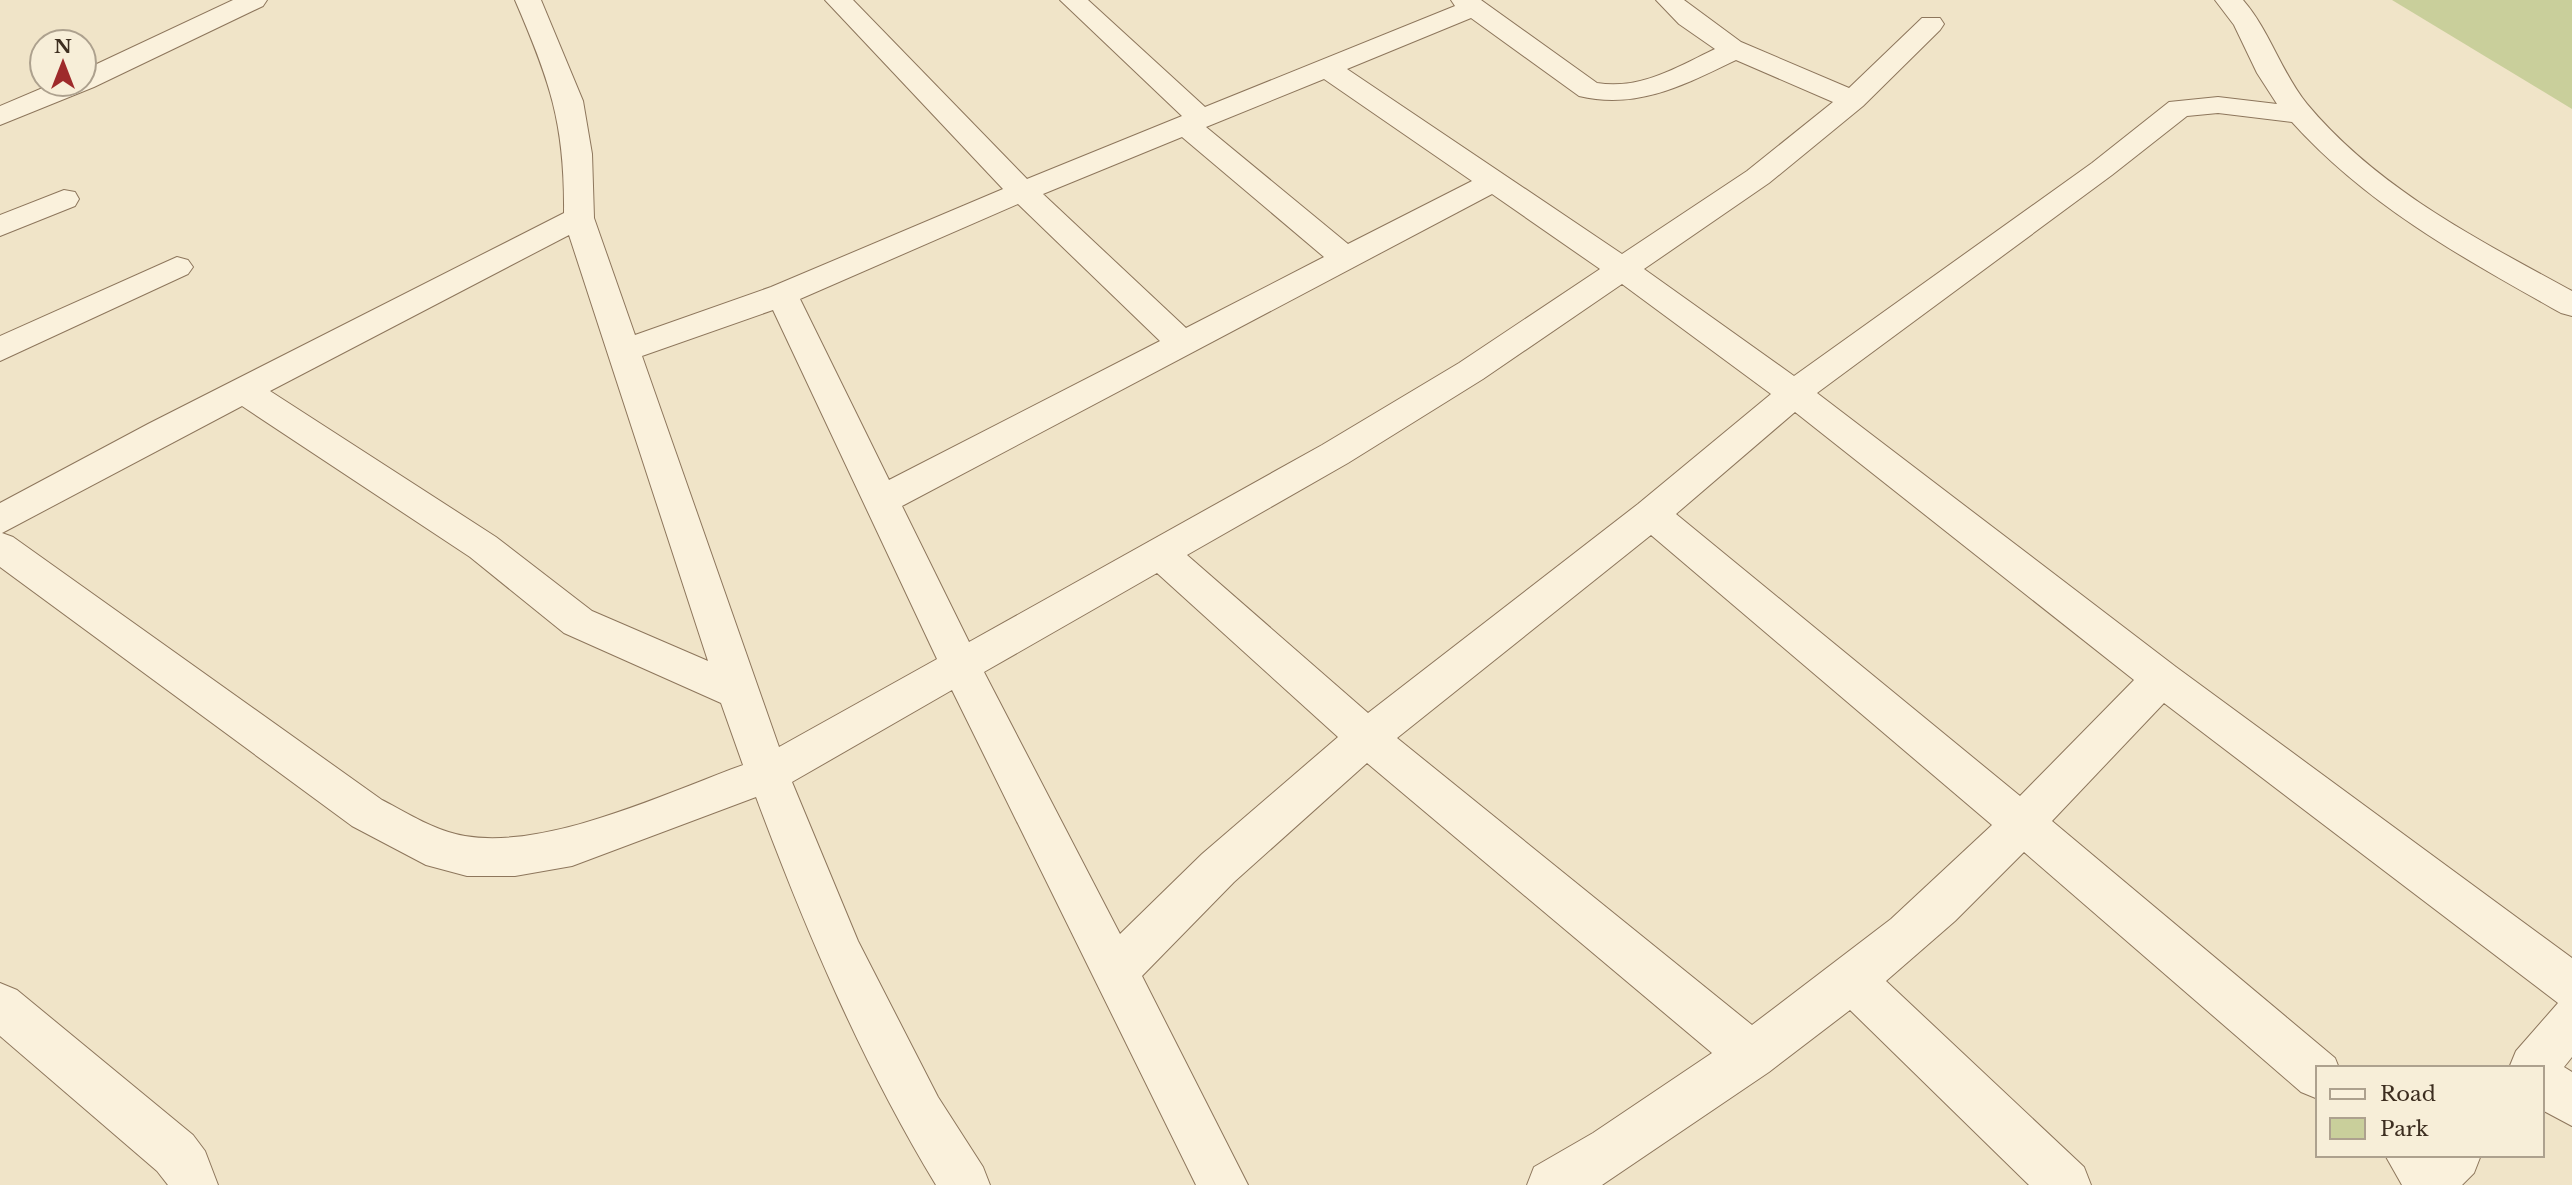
<svg xmlns="http://www.w3.org/2000/svg" width="2572" height="1185" font-family="'Libre Baskerville',serif">
<style>
.green{fill:#c9cf9b}
.lines{fill:none;stroke-linecap:round;stroke-linejoin:round}
.minor-casing{stroke:#8d765c;stroke-width:2}
.minor{fill:#faf1dc;fill-rule:evenodd}
</style>
<rect width="100%" height="100%" fill="#f0e4c8"/>
<path class="green" d="M2392,0h180v109z"/>
<g class="lines">
<g class="minor-casing">
<path id="minor" d="M233,0h34l-4,6 -169,81 -94,38v-19l52,-22h32v-14z
M515,0h26l42,101 9,53 2,64 41,117 136,-48 232,-98 -178,-189h28l174,179 155,-63 -122,-116h28l117,107 250,-101 -4,-6h30l116,83c44,7 80,-16 118,-34l-36,-25 -23,-24h28l57,42 108,46 73,-70h18l4,6 -4,6 -77,76 -94,77 -125,86 150,107 298,-213 77,-61 49,-5 59,7 -20,-31 -23,-48 -19,-25h28c27,31 38,72 64,104 71,85 170,135 265,187v25l-11,-3c-98,-55 -193,-107 -269,-191l-74,-9 -31,3 -75,59 -295,218 359,274 396,291v99l-8,10 8,5v54l-30,-16v-42h-33l7,-17 42,-48 -394,-300 -112,118 283,237 4,10h-21v31l-17,-7 -277,-240 -69,69 -69,60 198,186 7,18h-62l-179,-175 -81,62 -167,113h-75l7,-18 59,-34 119,-80 -345,-290 -133,119 -92,94 106,209h-52l-244,-495 -160,92 66,159 80,156 45,70 7,18h-54c-74,-122 -130,-254 -180,-388l-184,69 -57,10h-48l-41,-11 -74,-39 -352,-259v-64l148,-79 416,-211c1,-89 -14,-132 -49,-213zM1471,18l108,78c58,14 105,-11 157,-36l97,42 -86,69 -125,83 -275,-185zM1324,79l148,102 -124,63 -142,-117zM1182,137l142,120 -138,71 -143,-134zM1492,194l108,75 -141,94 -137,82 -353,197 -67,-136zM1018,204l142,137 -271,139 -89,-181zM569,235l139,426 -116,-50 -96,-74 -226,-146zM1622,284l149,110 -133,110 -270,209 -181,-158 161,-92 135,-84zM773,310l164,349 -158,88 -137,-391zM242,406l228,151 94,76 157,70 22,62c-77,28 -196,85 -278,71 -30,-5 -56,-22 -83,-36l-369,-263 -11,-4zM1795,412l339,268 -114,116 -344,-282zM1651,535l341,290 -101,94 -139,106 -355,-287zM1157,573l181,164 -136,117 -82,80 -136,-262z
M64,190l11,2 4,7 -4,7 -75,30v-21z
M177,257l11,3 5,7 -5,7 -188,87v-25z
M0,983l17,7 176,145 12,16 13,34h-50l-11,-14 -157,-135z
M2385,1155h96l-7,18 -12,12h-60z"/>
</g>
<use href="#minor" class="minor"/>
</g>
<rect x="2316" y="1066" width="228" height="91" fill="#f7eed8" stroke="#ada18e" stroke-width="2"/>
<rect x="2330" y="1089" width="35" height="10" fill="#faf1dc" stroke="#ada18e" stroke-width="2"/>
<text x="2380" y="1101" font-size="21" fill="#3d2e20">Road</text>
<rect x="2330" y="1118" width="35" height="21" fill="#c9cf9b" stroke="#ada18e" stroke-width="2"/>
<text x="2380" y="1136" font-size="21" fill="#3d2e20">Park</text>
<g transform="translate(63 63)"><circle r="33" fill="#f7eed8" stroke="#ada18e" stroke-width="2"/>
<path d="M0-5L12 26L0 18L-12 26Z" fill="#9e2a2b"/>
<text y="-10" font-size="19" font-weight="bold" text-anchor="middle" fill="#3d2e20">N</text>
</g>
</svg>
